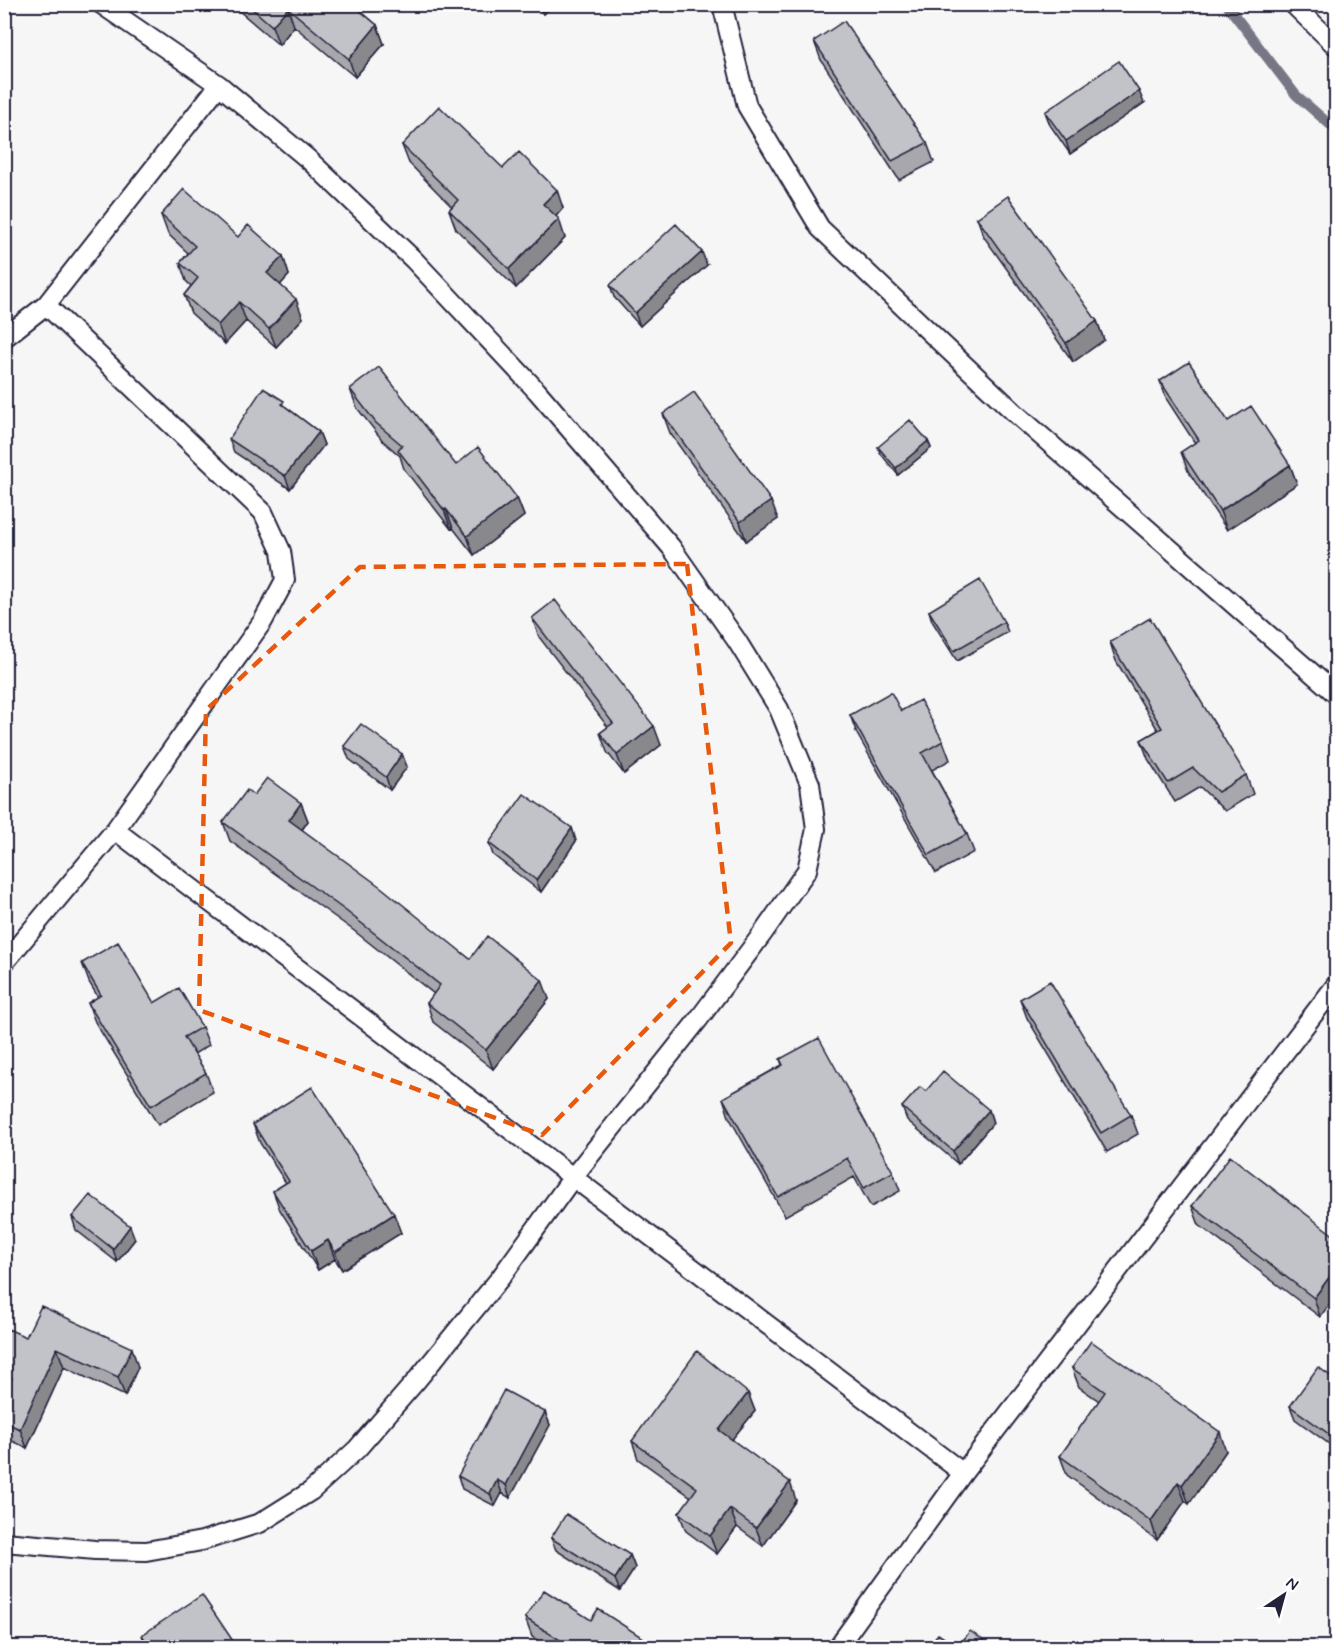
<svg xmlns="http://www.w3.org/2000/svg" width="1341" height="1652" font-family="Mynerve,sans-serif">
<style>
.lines{fill:none;stroke-linecap:round;stroke-linejoin:round}
.stream{stroke:#767685;stroke-width:10}
.service-casing{stroke:#22223b;stroke-width:22}
.service{stroke:#fff;stroke-width:18}
.wall{fill:#a7a7ad;stroke:#22223b;stroke-width:1.5}
.shaded-wall{fill:#88888d;stroke:#22223b;stroke-width:1.5}
.building{fill:#c2c2c9;stroke:#22223b;stroke-width:1.5}
.marked{fill:none;stroke:#e8590c;stroke-width:4.5;stroke-dasharray:12 8;stroke-linejoin:round}
</style>
<rect width="100%" height="100%" fill="#f6f6f7"/>
<filter id="ink" filterUnits="userSpaceOnUse"><feTurbulence type="fractalNoise" baseFrequency=".0167" numOctaves="2"/><feDisplacementMap in="SourceGraphic" scale="12" xChannelSelector="R" yChannelSelector="G"/><feConvolveMatrix kernelMatrix="1 2 1 2 8 2 1 2 1" color-interpolation-filters="sRGB"/></filter>
<g filter="url(#ink)">
<g class="lines">
<path class="stream" d="M1226,4l70,91 40,35"/>
<g class="service-casing">
<path id="service" d="M722,4l25,102 73,122 195,185 321,281
M1293,4l43,42
M4,338l42,-33 173,-220
M115,830l848,643
M4,963l111,-133 148,-209 22,-41 -4,-29 -18,-39 -217,-207
M4,1542l91,8 51,1 56,-10 58,-18 51,-32 46,-42 59,-68 85,-104 72,-100 125,-157 65,-87 44,-63 9,-41 -6,-45 -31,-75 -42,-68 -66,-94 -134,-156 -123,-131 -106,-101 -89,-74 -118,-81
M837,1648l126,-175 373,-488"/>
</g>
<use href="#service" class="service"/>
</g>
<path class="wall" d="M231,4h121l25,21 7,19 -29,33 -61,-51 -15,19z
M536,4h20l-13,10z
M814,41l113,102 7,19 -35,18 -78,-120z
M1144,103l-74,51 -20,-29 -5,-13z
M402,145l101,23 60,40 -7,8 9,22 -49,50 -60,-59 -7,-19 3,-3 -43,-44z
M161,215l77,22 45,19 6,19 -9,10 23,33 -27,29 -30,-26 -21,23 -34,-31 -7,-18 7,-9 -5,-5 -6,-18 8,-10 -20,-19z
M977,218l120,103 7,19 -31,22 -89,-125z
M707,265l-67,61 -26,-29 -4,-12z
M1160,381l130,84 7,19 -70,46 -39,-59 -7,-19 14,-9 -28,-43z
M350,389l106,76 61,33 7,18 -50,39 -21,-27 -2,1 -47,-60 -4,-13 -17,-15 -26,-33z
M286,407l33,25 5,13 -34,44 -56,-37 -5,-13z
M663,414l115,105 -32,22 -76,-108z
M928,441l3,7 -33,27 -18,-22 -2,-6z
M929,611l75,11 4,10 -51,29 -25,-40z
M532,618l129,127 -37,29 -17,-22 -7,-19 8,-6 -69,-90z
M1110,642l136,133 7,19 -28,17 -25,-24 -25,15 -27,-43 -7,-19 17,-10 -42,-69z
M901,711l42,30 7,19 -18,10 35,64 7,18 -38,21 -79,-139 -7,-19z
M344,746l58,8 5,13 -17,23 -41,-31z
M254,795l47,8 7,18 -6,9 168,129 79,40 -56,70 -60,-47 -6,-19 7,-9 -81,-64 -123,-89 -7,-19z
M572,828l4,13 -35,51 -48,-37 -4,-12z
M82,963l72,40 48,24 7,18 -15,9 12,19 7,19 -55,33 -63,-103 -7,-19 10,-6 -9,-15z
M1020,999l111,116 7,19 -31,18 -80,-134z
M780,1059l113,113 7,19 -29,16 -17,-30 -69,39 -56,-99 -6,-19 59,-33z
M926,1091l63,19 4,13 -35,41 -51,-44 -5,-13z
M253,1124l148,109 -59,37 -7,-11 -17,11 -38,-60 -7,-19 13,-8 -26,-40z
M1192,1206l144,31 -16,80 -121,-92z
M72,1217l63,22 -18,23 -41,-32z
M4,1337h22l112,30 -13,29 -61,-29 -37,81 -23,-11v-42l2,-4 -2,-1z
M1072,1368l154,83 -37,53 -4,-3 -28,39 -90,-65 -7,-19 39,-55 -20,-14z
M1336,1380v69l-41,-30 -5,-13z
M748,1393l7,18 -23,28 64,61 -33,46 -26,-19 -20,27 -31,-23 -7,-18 12,-16 -53,-38 -6,-18z
M545,1412l5,13 -40,73 -8,-5 -7,13 -33,-17 -4,-13z
M551,1538l79,17 5,13 -15,23 -64,-41z
M525,1618l66,2 66,27h-108l-17,-10z
M142,1635l95,12h-91z"/>
<path class="shaded-wall" d="M539,4h17l-13,10z
M288,8l6,18 -15,19 -7,-19z
M377,25l7,19 -29,33 -6,-18z
M1139,91l5,12 -74,51 -4,-13z
M557,190l6,18 -13,15 -7,-19z
M559,219l6,19 -49,50 -7,-19z
M702,252l5,13 -67,61 -5,-13z
M283,256l6,19 -15,17 -7,-19z
M296,299l7,19 -27,29 -7,-18z
M239,302l7,19 -21,23 -7,-19z
M1097,321l7,19 -31,22 -7,-19z
M319,432l5,13 -34,44 -5,-13z
M928,441l3,7 -33,27 -2,-7z
M1290,465l7,19 -70,46 -7,-19z
M517,498l7,18 -50,39 -7,-19z
M771,501l7,18 -32,22 -6,-19z
M446,509l7,19 -2,1 -7,-19z
M654,726l7,19 -37,29 -7,-19z
M402,754l5,13 -17,23 -4,-13z
M301,803l7,18 -13,18 -6,-19z
M572,828l4,13 -35,51 -5,-12z
M542,980l7,19 -56,70 -7,-19z
M989,1110l4,13 -35,41 -5,-13z
M394,1214l7,19 -59,37 -7,-18z
M130,1226l5,13 -18,23 -4,-13z
M328,1240l7,19 -17,11 -7,-19z
M1336,1268v28l-16,21 -6,-19z
M57,1348l7,19 -37,81 -7,-19z
M132,1348l6,19 -13,29 -7,-19z
M748,1393l7,18 -30,37 -6,-18z
M545,1412l5,13 -40,73 -4,-13z
M1220,1432l6,19 -37,53 -7,-19z
M497,1480l5,13 -7,13 -5,-12z
M790,1482l6,18 -33,46 -7,-18z
M1178,1482l7,19 -28,39 -6,-19z
M730,1509l7,18 -20,27 -7,-18z
M630,1555l5,13 -15,23 -5,-12z"/>
<path class="building" d="M247,4h105l25,21 -28,34 -61,-51 -16,18z
M844,21l83,122 -35,18 -78,-120z
M1119,61l20,30 -73,50 -21,-29z
M439,106l64,62 16,-16 38,38 -14,14 16,15 -50,50 -60,-59 9,-10 -56,-55z
M184,189l54,48 10,-12 35,31 -16,17 29,26 -27,30 -30,-27 -21,23 -34,-30 14,-17 -18,-15 15,-17 -34,-31z
M1008,196l89,125 -31,22 -89,-125z
M676,224l26,28 -67,61 -25,-28z
M1189,362l39,59 23,-15 39,59 -70,46 -39,-59 18,-12 -39,-59z
M379,367l77,98 22,-18 39,51 -50,38 -21,-27 -2,1 -46,-60 4,-5 -26,-22 -26,-34z
M263,388l21,13 -2,3 37,28 -34,44 -56,-37z
M694,392l77,109 -31,21 -77,-108z
M910,420l18,21 -32,27 -18,-21z
M980,580l24,42 -50,29 -25,-40z
M555,600l99,126 -37,29 -17,-22 13,-10 -81,-105z
M1150,618l96,157 -28,17 -25,-24 -25,15 -27,-43 21,-12 -52,-86z
M891,692l10,19 19,-11 23,41 -21,12 45,81 -38,21 -79,-140z
M361,724l41,30 -16,23 -42,-31z
M267,778l34,25 -12,17 93,68 88,71 17,-23 55,44 -56,70 -59,-47 13,-18 -94,-74 -123,-89 24,-32 7,5z
M524,794l48,34 -36,52 -47,-37z
M118,942l36,61 25,-15 23,39 -18,10 22,36 -55,33 -63,-103 13,-8 -19,-32z
M1050,981l81,134 -30,18 -81,-134z
M819,1038l74,134 -29,16 -17,-30 -69,39 -55,-99 60,-33 -3,-6z
M943,1071l46,39 -36,41 -51,-44 18,-20 6,4z
M312,1087l82,127 -59,38 -7,-12 -17,11 -38,-60 16,-10 -36,-57z
M1230,1156l106,81v31l-22,30 -122,-92z
M90,1195l40,31 -17,23 -41,-32z
M41,1306l91,42 -14,29 -61,-29 -37,81 -16,-7v-27l8,-17 -8,-4v-37l4,-8 18,8z
M1091,1341l129,91 -38,53 -4,-3 -27,39 -91,-65 45,-64 -33,-24z
M697,1351l51,42 -29,37 71,52 -34,46 -26,-19 -20,27 -31,-23 18,-25 -65,-47z
M1318,1367l18,13v59l-46,-33z
M504,1390l41,22 -39,73 -9,-5 -7,14 -32,-18z
M566,1514l64,41 -15,24 -64,-41z
M544,1590l47,30 7,-11 59,38h-86l-46,-29z
M202,1595l35,52h-87l-8,-12z
M970,1631l23,16h-35z
M938,1634l20,13h-31z"/>
</g>
<path class="marked" d="M687,564l44,379 -189,192 -343,-125 7,-300 154,-143z"/>
<rect width="1341" height="1652" fill="none" stroke="#fff" stroke-width="24"/>
<rect x="12" y="12" width="1317" height="1628" fill="none" stroke="#22223b" stroke-width="2" filter="url(#ink)"/>
<g transform="translate(1284 1595) rotate(36)" stroke="#ffffff" stroke-width="4.5" paint-order="stroke">
<path d="M0-4.5L10 22L0 15L-10 22Z" fill="#22223b"/>
<text y="-9" font-size="16" font-weight="bold" text-anchor="middle" fill="#22223b">N</text>
</g>
</svg>
